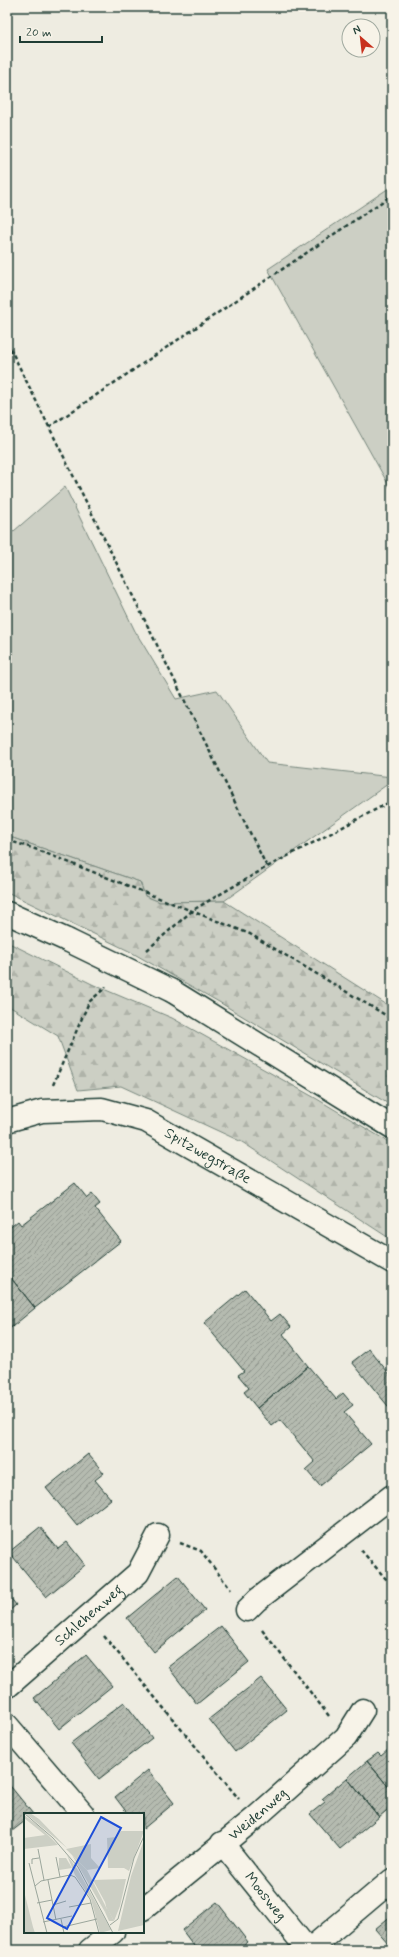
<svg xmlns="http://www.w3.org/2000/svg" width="399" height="1957" font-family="Mynerve,sans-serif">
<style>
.green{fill:#cccfc4;stroke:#76867c}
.forest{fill:url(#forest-firs);stroke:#76867c}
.building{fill:url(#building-hatch);stroke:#1f3d34}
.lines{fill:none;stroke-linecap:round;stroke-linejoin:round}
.minor-casing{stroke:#1f3d34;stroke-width:25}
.major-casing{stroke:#1f3d34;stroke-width:25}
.path{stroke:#1f3d34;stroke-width:2.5;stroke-dasharray:4 3;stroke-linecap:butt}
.minor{stroke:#f7f3e8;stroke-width:22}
.major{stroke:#f7f3e8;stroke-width:22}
.major-bridge-casing{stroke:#1f3d34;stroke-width:25;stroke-linecap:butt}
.major-bridge{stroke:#f7f3e8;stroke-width:22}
.labels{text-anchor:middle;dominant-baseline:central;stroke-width:3;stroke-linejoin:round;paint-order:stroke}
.street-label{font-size:15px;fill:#1f3d34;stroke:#f7f3e8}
.inset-road{fill:none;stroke:#9ba69c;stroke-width:1}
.view{fill:#1d4ed8;fill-opacity:0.15;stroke:#1d4ed8;stroke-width:2}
.inset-edge{fill:none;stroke:#1f3d34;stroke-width:2}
</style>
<defs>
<pattern id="forest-firs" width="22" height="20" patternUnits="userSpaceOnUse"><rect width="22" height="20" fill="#cccfc4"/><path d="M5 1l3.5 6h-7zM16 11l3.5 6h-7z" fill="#afb3a9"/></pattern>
<pattern id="building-hatch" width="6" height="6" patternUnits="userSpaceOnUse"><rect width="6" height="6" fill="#b5bbb0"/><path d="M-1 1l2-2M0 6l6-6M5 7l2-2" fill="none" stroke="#939990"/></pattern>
</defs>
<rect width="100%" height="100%" fill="#eeece1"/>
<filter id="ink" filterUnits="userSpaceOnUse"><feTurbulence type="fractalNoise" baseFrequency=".025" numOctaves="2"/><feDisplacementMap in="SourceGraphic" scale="8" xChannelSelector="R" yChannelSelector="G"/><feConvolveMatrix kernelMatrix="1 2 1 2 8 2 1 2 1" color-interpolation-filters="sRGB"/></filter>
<g filter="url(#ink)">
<path class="green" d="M392,186v305l-124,-222z
M65,487l70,144 41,68 41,-9 50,73 125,14v4l-168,120 -64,1 -15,-6 -5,-14 -133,-46v-299z"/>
<path class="forest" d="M7,836l133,46 5,14 15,6 64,-1 168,107v98l-173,-104 -90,-51 -122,-59z
M7,942l87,43 78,33 145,81 75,45v96l-150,-98 -121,-56 -43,4 -20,-54 -51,-31z"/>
<path class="building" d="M75,1183l12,15 5,-4 8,10 -5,4 26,33 -86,67 -28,-35v-37l3,-2 -3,-4 11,-9 3,4z
M7,1273l28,35 -28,23z
M245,1289l26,32 9,-7 11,13 -8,7 25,32 -51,42 -13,-16 5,-4 -11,-13 6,-4 -40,-48z
M369,1349l23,28v34l-40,-49z
M308,1366l28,33 7,-6 10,12 -9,7 27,32 -51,42 -14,-16 9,-8 -35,-42 -8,6 -15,-18z
M88,1454l16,19 -9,7 16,19 -34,27 -31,-38z
M40,1527l18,22 9,-7 18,23 -39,32 -37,-45z
M178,1576l27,34 -51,42 -27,-34z
M7,1593l9,12 -9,8z
M221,1626l28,36 -52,42 -29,-37z
M86,1655l26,31 -53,43 -25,-31z
M261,1678l26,32 -52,42 -26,-33z
M124,1702l28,36 -53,41 -28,-36z
M389,1749l3,4v38l-25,-30 11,-8 3,3z
M367,1761l25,30v15l-13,11 -32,-39z
M148,1770l26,33 -31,26v-15h-15l-13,-17z
M347,1778l32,39 -39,32 -30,-35 15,-12 -3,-3z
M7,1782l26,32h-8v7l-18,14z
M217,1902l31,40 -10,8h-41l-15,-20z
M392,1915v35h-10l7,-5 -14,-16z"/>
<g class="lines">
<g class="minor-casing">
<g id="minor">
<path id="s1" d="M7,1121l35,-10 60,-2 44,12 246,141"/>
<path d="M247,1610l10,-10 135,-104"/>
<path id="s2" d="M7,1687l131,-114 20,-38"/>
<path d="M7,1725l76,89"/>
<path id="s3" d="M222,1843l86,107"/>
<path id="s4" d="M143,1909l112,-91 91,-81 17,-27"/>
<path d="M90,1950l23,-18"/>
<path d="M309,1950l83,-70"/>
</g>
</g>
<g class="major-casing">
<path id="major" d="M7,913l60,27
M172,991l220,136"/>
</g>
<path class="path" d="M7,342l260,525
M49,427l343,-232
M7,840l28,9 215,85 142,85
M147,950l46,-40 74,-43 125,-66
M53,1085l36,-83 17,-15
M180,1543l21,8 30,39
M361,1550l31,36
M262,1630l67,86
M104,1636l135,163"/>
<use href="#minor" class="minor"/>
<use href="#major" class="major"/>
<g class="major-bridge-casing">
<path id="major-bridge" d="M67,940l105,51"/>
</g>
<use href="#major-bridge" class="major-bridge"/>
</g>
</g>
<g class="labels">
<g class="street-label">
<text stroke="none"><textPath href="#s1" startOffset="213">Spitzwegstraße</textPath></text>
<text stroke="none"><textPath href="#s2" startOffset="109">Schlehenweg</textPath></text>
<text stroke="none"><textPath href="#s4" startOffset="149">Weidenweg</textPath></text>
<text stroke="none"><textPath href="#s3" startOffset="69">Moosweg</textPath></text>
</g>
</g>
<g transform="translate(24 1813)">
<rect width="120" height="120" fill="#eeece1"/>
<path d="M0,2l15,11 19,19 -34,4v-11l21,-3 -21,-17zM97,18h23l-15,40 -5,-3h-16l-1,-30 9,-1zM67,31v14l9,10 -13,2 -21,-21zM102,66l-6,27 -13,1 7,14h-5l-4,-9 2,-2 -2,-8 -12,-22z" fill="#cccfc4"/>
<path d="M1,0h5l9,6 28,29zM120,27v85l-26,6 13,-55zM43,42l11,15 33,60 -11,3 -9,-34 -16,-24zM48,42l15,15 21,41 -3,1zM0,78l9,36 2,6h-11zM82,93h14l-6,15z" fill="#cccfc4"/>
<path d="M35,45h7l6,10 -13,2z" fill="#cccfc4"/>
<path class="inset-road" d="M0,0l29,25 25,29 35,66M14,36l6,31M32,44l4,20M5,50l18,70M8,51v-5l7,-1M24,67l8,40M11,73l6,-5 29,-6 5,2 15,22 9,34M13,90l15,-3M29,92l13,-4M45,94l22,-4M37,106l3,14M19,109l29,-6M86,112l8,-6 16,-61 10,-22M39,114l34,-8"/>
<path class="view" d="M77,4l20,11 -54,101 -20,-11z"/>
<rect width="120" height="120" class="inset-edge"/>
</g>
<rect width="399" height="1957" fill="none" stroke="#f7f3e8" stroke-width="24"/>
<rect x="12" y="12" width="375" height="1933" fill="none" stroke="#1f3d34" stroke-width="1.5" filter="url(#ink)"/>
<g transform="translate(361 38) rotate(332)"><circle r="19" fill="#f7f3e8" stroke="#a1aaa0"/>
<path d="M0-3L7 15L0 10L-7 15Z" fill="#c8321e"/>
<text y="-6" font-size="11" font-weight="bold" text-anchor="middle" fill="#1f3d34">N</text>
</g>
<path d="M20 36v6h82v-6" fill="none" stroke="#1f3d34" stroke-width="2"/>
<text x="26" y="36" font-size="12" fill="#1f3d34" stroke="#f7f3e8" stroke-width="3" paint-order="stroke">20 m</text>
</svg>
